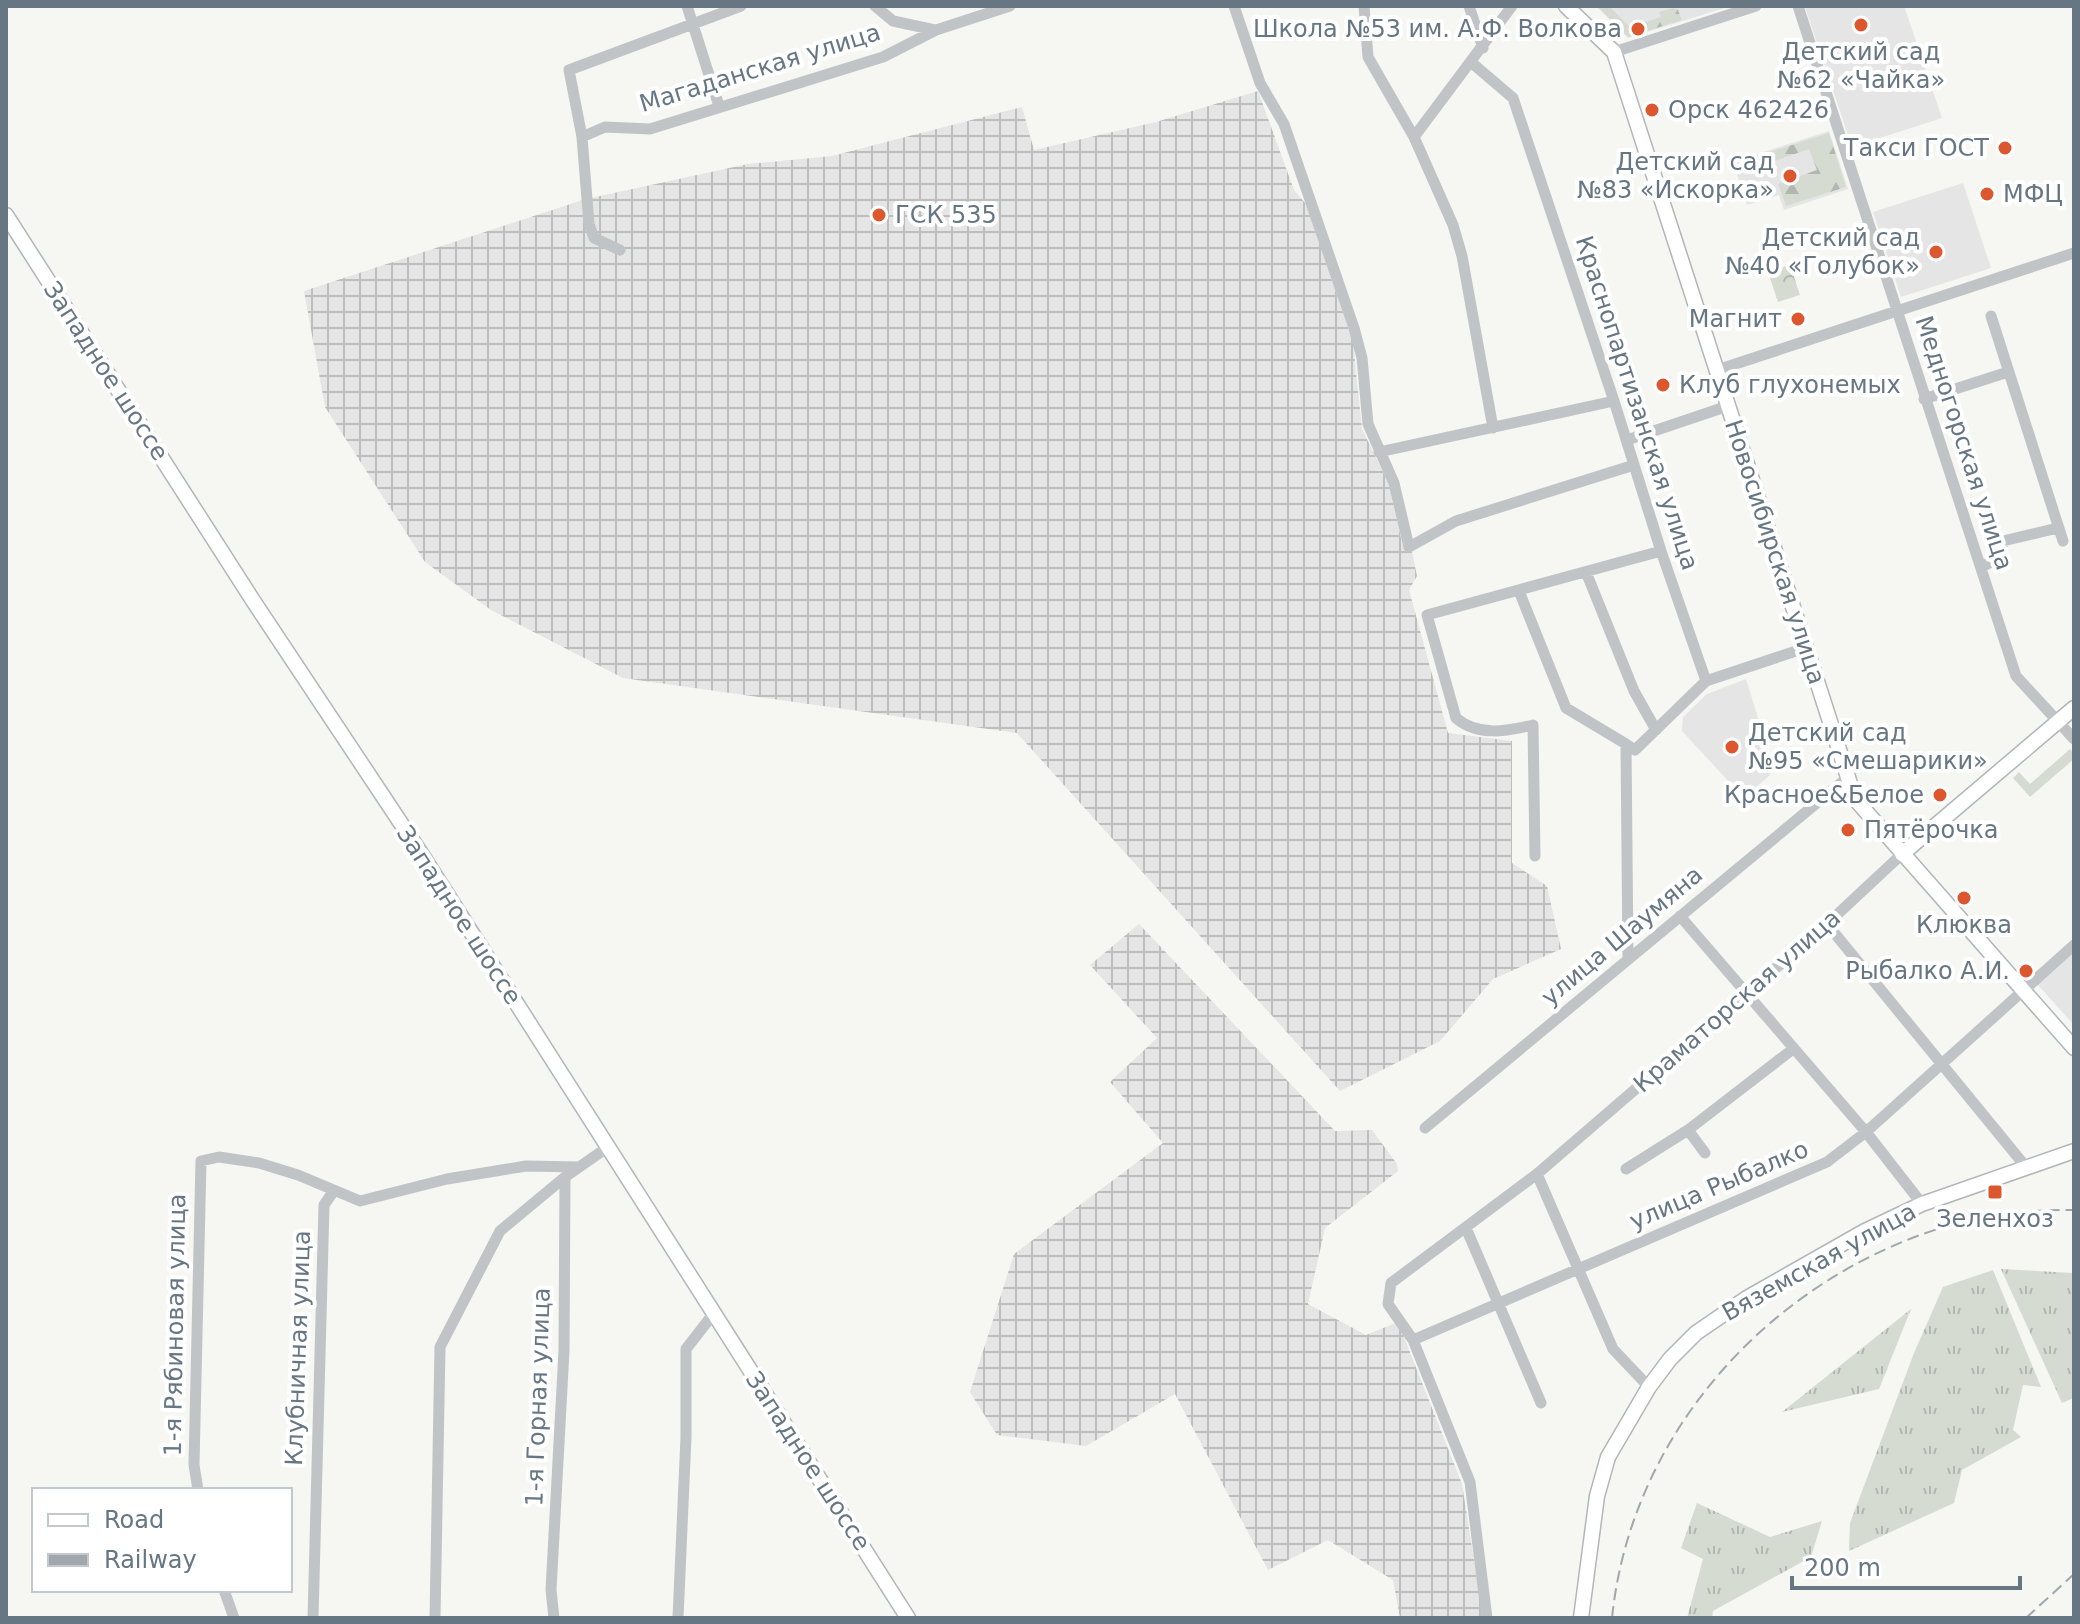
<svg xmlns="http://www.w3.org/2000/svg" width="2080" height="1624" font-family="'DejaVu Sans',sans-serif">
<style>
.built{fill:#e4e5e4}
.industrial{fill:url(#industrial-grid)}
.grass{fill:url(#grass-tufts)}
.forest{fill:url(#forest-firs)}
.park{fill:url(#park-crowns)}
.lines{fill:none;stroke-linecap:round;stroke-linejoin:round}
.major-casing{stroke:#b1b6ba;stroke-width:17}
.minor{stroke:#c0c4c7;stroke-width:11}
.major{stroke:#fff;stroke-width:14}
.rail{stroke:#a1a7ac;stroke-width:2;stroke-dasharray:12 6;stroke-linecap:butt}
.poi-dot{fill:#dc562e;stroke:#fff;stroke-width:3}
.labels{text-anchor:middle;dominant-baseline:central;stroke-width:8;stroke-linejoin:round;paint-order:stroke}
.poi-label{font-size:24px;fill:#667683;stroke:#fff;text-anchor:end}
.street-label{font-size:24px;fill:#667683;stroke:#fff}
</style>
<defs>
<pattern id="industrial-grid" width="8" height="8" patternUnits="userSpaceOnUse" patternTransform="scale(2)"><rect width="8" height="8" fill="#e4e5e4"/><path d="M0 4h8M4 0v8" fill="none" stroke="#bdbebe"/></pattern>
<pattern id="grass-tufts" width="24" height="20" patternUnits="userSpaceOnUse" patternTransform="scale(2)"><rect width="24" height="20" fill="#d6dbd2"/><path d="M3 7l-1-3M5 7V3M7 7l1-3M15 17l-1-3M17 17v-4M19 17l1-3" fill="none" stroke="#b1b6b0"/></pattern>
<pattern id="forest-firs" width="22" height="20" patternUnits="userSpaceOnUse" patternTransform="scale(2)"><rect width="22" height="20" fill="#d6dbd2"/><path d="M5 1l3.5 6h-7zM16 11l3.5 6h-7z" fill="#b1b6b0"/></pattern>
<pattern id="park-crowns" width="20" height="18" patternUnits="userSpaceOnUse" patternTransform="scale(2)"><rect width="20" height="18" fill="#d6dbd2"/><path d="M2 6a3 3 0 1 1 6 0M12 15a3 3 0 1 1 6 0" fill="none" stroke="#b1b6b0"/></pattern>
</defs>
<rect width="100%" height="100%" fill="#f6f6f3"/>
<path class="built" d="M1596,6h135l-103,32z
M1809,6h95l38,112 -90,29 -47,-140z
M1829,131l19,58 -64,21 -5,-15 -32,10 -14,-43z
M1963,183l28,85 -90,29 -28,-85z
M1746,679l26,84 -1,11 -27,24 -62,-67 1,-14 24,-23z
M2074,950v75l-38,-42z"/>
<path class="industrial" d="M1258,91l36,99 12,14 47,138 9,87 27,55 14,63 9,5 5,24 -8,14 39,143 64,8v122l35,23 14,63 -68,30 -53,62 -100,50 -323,-358 -394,-55 -132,-68 -66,-48 -100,-155 -21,-116 282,-92 162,-35 84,-8 190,-49 12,43 122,-28z
M1139,924l196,207 37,-1 25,34 1,7 -73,57 -17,76 58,31 32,-13 64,162 21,134h-83l-7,-38 -65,-40 -60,30 -93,-176 -89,52 -89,-11 -27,-43 44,-138 149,-111 -53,-61 47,-44 -67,-73z"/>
<path class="grass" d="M2001,1269l73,4v125l-12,5z
M1993,1270l48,117 -18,-2 -10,45 8,7 -59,33 -8,33 -105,48 1,-28 64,-170 29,-66z
M1911,1309l-32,80 -97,23z
M1697,1503l73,34 52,-16 -11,36 -98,54 -1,7h-25l16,-59 -22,-11z"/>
<path class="forest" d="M1597,6h12l21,21 31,-10 -2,-5 14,-4 5,2 4,10 -54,17z
M1829,133l17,54 -60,19 -8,-22 39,-14 -8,-21 -63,22 -4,-10z
M2070,749l4,4v6l-44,38 -17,-19 6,-6 11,12z"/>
<path class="park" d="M1790,265l10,30 -22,7 -10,-30z"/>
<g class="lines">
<g class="major-casing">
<path id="major" d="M1566,6l48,46 241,747 219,249
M6,215l246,384 170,256 486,763
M1902,854l172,-146
M1581,1618l16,-122 11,-39 41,-70 21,-28 26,-26 51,-35 118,-67 57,-27 152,-53"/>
</g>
<path class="minor" d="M687,6l32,100
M875,6l18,15 42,9
M1234,6l26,77 24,41 70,204 8,30 6,66 26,59 15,64 47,-26 178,-56
M1364,6l4,51 46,80 39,88 9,31 31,172
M1469,6l14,42
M1798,6l218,670 58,63
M1614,52l142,-46
M1472,63l41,35 101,303 47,150 45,130
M582,137l-13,-67 172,-64
M1414,137l98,-131
M620,250l-26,-12 -5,-14 -7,-87 23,-10 45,2 233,-72 53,-27 74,-24
M1991,316l72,225
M1717,370l357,-117
M1924,399l84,-27
M1627,440l101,-34
M1379,452l235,-51
M1982,567c13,-7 19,-11 21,-26l55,-13
M1586,572l48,119 22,39
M1519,591l47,117 60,36 2,215
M1626,744l9,6 71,-69 99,-33
M1535,856l-2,-131c-26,6 -55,12 -77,-7l-29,-103 234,-64
M1680,916l186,216 56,72
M1827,924l199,243
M1425,1128l422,-350
M1688,1130l17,23
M1626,1169l62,-39 105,-81
M1537,1174l76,175 36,38
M1466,1228l75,175
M1413,1340l414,-178 39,-30 208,-187
M198,1490l-4,-25 7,-304 18,-4 40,6 39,12 62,26 87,-22 79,-13 52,1
M224,1590l10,28
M313,1618l11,-413 9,-13
M435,1618l5,-271 60,-116 65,-54 43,-30
M554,1618l-3,-28 13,-239 1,-174
M678,1618l8,-181v-88l28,-36
M1487,1618l-17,-136 -57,-142 -25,-36 3,-21 146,-109 290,-250 75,-70"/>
<use href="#major" class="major"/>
<path class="rail" d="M1612,1618c20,-196 175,-356 365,-400 32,-7 65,-8 97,-8
M2026,1618l48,-44"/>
</g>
<g class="poi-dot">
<circle cx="1861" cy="25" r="8"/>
<circle cx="1638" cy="29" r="8"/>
<circle cx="1652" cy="110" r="8"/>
<circle cx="2005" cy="148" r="8"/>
<circle cx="1790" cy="176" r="8"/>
<circle cx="1987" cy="194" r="8"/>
<circle cx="879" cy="215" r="8"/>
<circle cx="1936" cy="252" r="8"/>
<circle cx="1798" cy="319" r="8"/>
<circle cx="1663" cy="385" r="8"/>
<circle cx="1732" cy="747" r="8"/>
<circle cx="1940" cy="795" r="8"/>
<circle cx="1848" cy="830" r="8"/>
<circle cx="1964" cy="898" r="8"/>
<circle cx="2026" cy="971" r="8"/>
<rect x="1987" y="1184" width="16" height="16" rx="4"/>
</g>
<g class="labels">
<g class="poi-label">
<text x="1622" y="29">Школа №53 им. А.Ф. Волкова</text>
<text x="1861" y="52" text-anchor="middle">Детский сад<tspan x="1861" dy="28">№62 «Чайка»</tspan></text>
<text x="1668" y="110" text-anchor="start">Орск 462426</text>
<text x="1989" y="148">Такси ГОСТ</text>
<text x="1774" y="162">Детский сад<tspan x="1774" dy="28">№83 «Искорка»</tspan></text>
<text x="2003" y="194" text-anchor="start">МФЦ</text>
<text x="895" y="215" text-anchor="start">ГСК 535</text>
<text x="1920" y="238">Детский сад<tspan x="1920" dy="28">№40 «Голубок»</tspan></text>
<text x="1782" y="319">Магнит</text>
<text x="1679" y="385" text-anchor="start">Клуб глухонемых</text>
<text x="1748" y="733" text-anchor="start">Детский сад<tspan x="1748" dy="28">№95 «Смешарики»</tspan></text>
<text x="1924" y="795">Красное&amp;Белое</text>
<text x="1864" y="830" text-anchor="start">Пятёрочка</text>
<text x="1964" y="925" text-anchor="middle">Клюква</text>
<text x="2010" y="971">Рыбалко А.И.</text>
<text x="1995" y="1219" text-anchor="middle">Зеленхоз</text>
</g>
<g class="street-label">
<text transform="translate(760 68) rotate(-17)">Магаданская улица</text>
<text transform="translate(106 371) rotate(57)">Западное шоссе</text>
<text transform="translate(1637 403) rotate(72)">Краснопартизанская улица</text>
<text transform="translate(1964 443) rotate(72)">Медногорская улица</text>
<text transform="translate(1775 552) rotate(72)">Новосибирская улица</text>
<text transform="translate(459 915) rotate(57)">Западное шоссе</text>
<text transform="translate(1622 936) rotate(-40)">улица Шаумяна</text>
<text transform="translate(1737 1001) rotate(-41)">Краматорская улица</text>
<text transform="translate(1719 1185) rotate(-23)">улица Рыбалко</text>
<text transform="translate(1819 1262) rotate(-29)">Вяземская улица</text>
<text transform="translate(175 1325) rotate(-89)">1-я Рябиновая улица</text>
<text transform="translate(298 1348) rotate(-88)">Клубничная улица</text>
<text transform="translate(538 1397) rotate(-88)">1-я Горная улица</text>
<text transform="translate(808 1461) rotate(57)">Западное шоссе</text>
</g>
</g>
<rect width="2080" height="1624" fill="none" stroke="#667683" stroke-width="16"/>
<rect x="32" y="1488" width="260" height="104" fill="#ffffff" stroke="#c2c8cd" stroke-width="2"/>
<rect x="48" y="1514" width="40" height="12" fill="#ffffff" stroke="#c2c8cd" stroke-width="2"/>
<text x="104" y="1528" font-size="24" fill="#667683">Road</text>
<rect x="48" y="1554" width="40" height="12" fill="#a1a7ac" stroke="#c2c8cd" stroke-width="2"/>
<text x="104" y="1568" font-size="24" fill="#667683">Railway</text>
<path d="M1792 1576v12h228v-12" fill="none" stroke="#667683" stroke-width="4"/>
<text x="1804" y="1576" font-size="24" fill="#667683" stroke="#ffffff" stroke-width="6" paint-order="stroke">200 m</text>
</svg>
